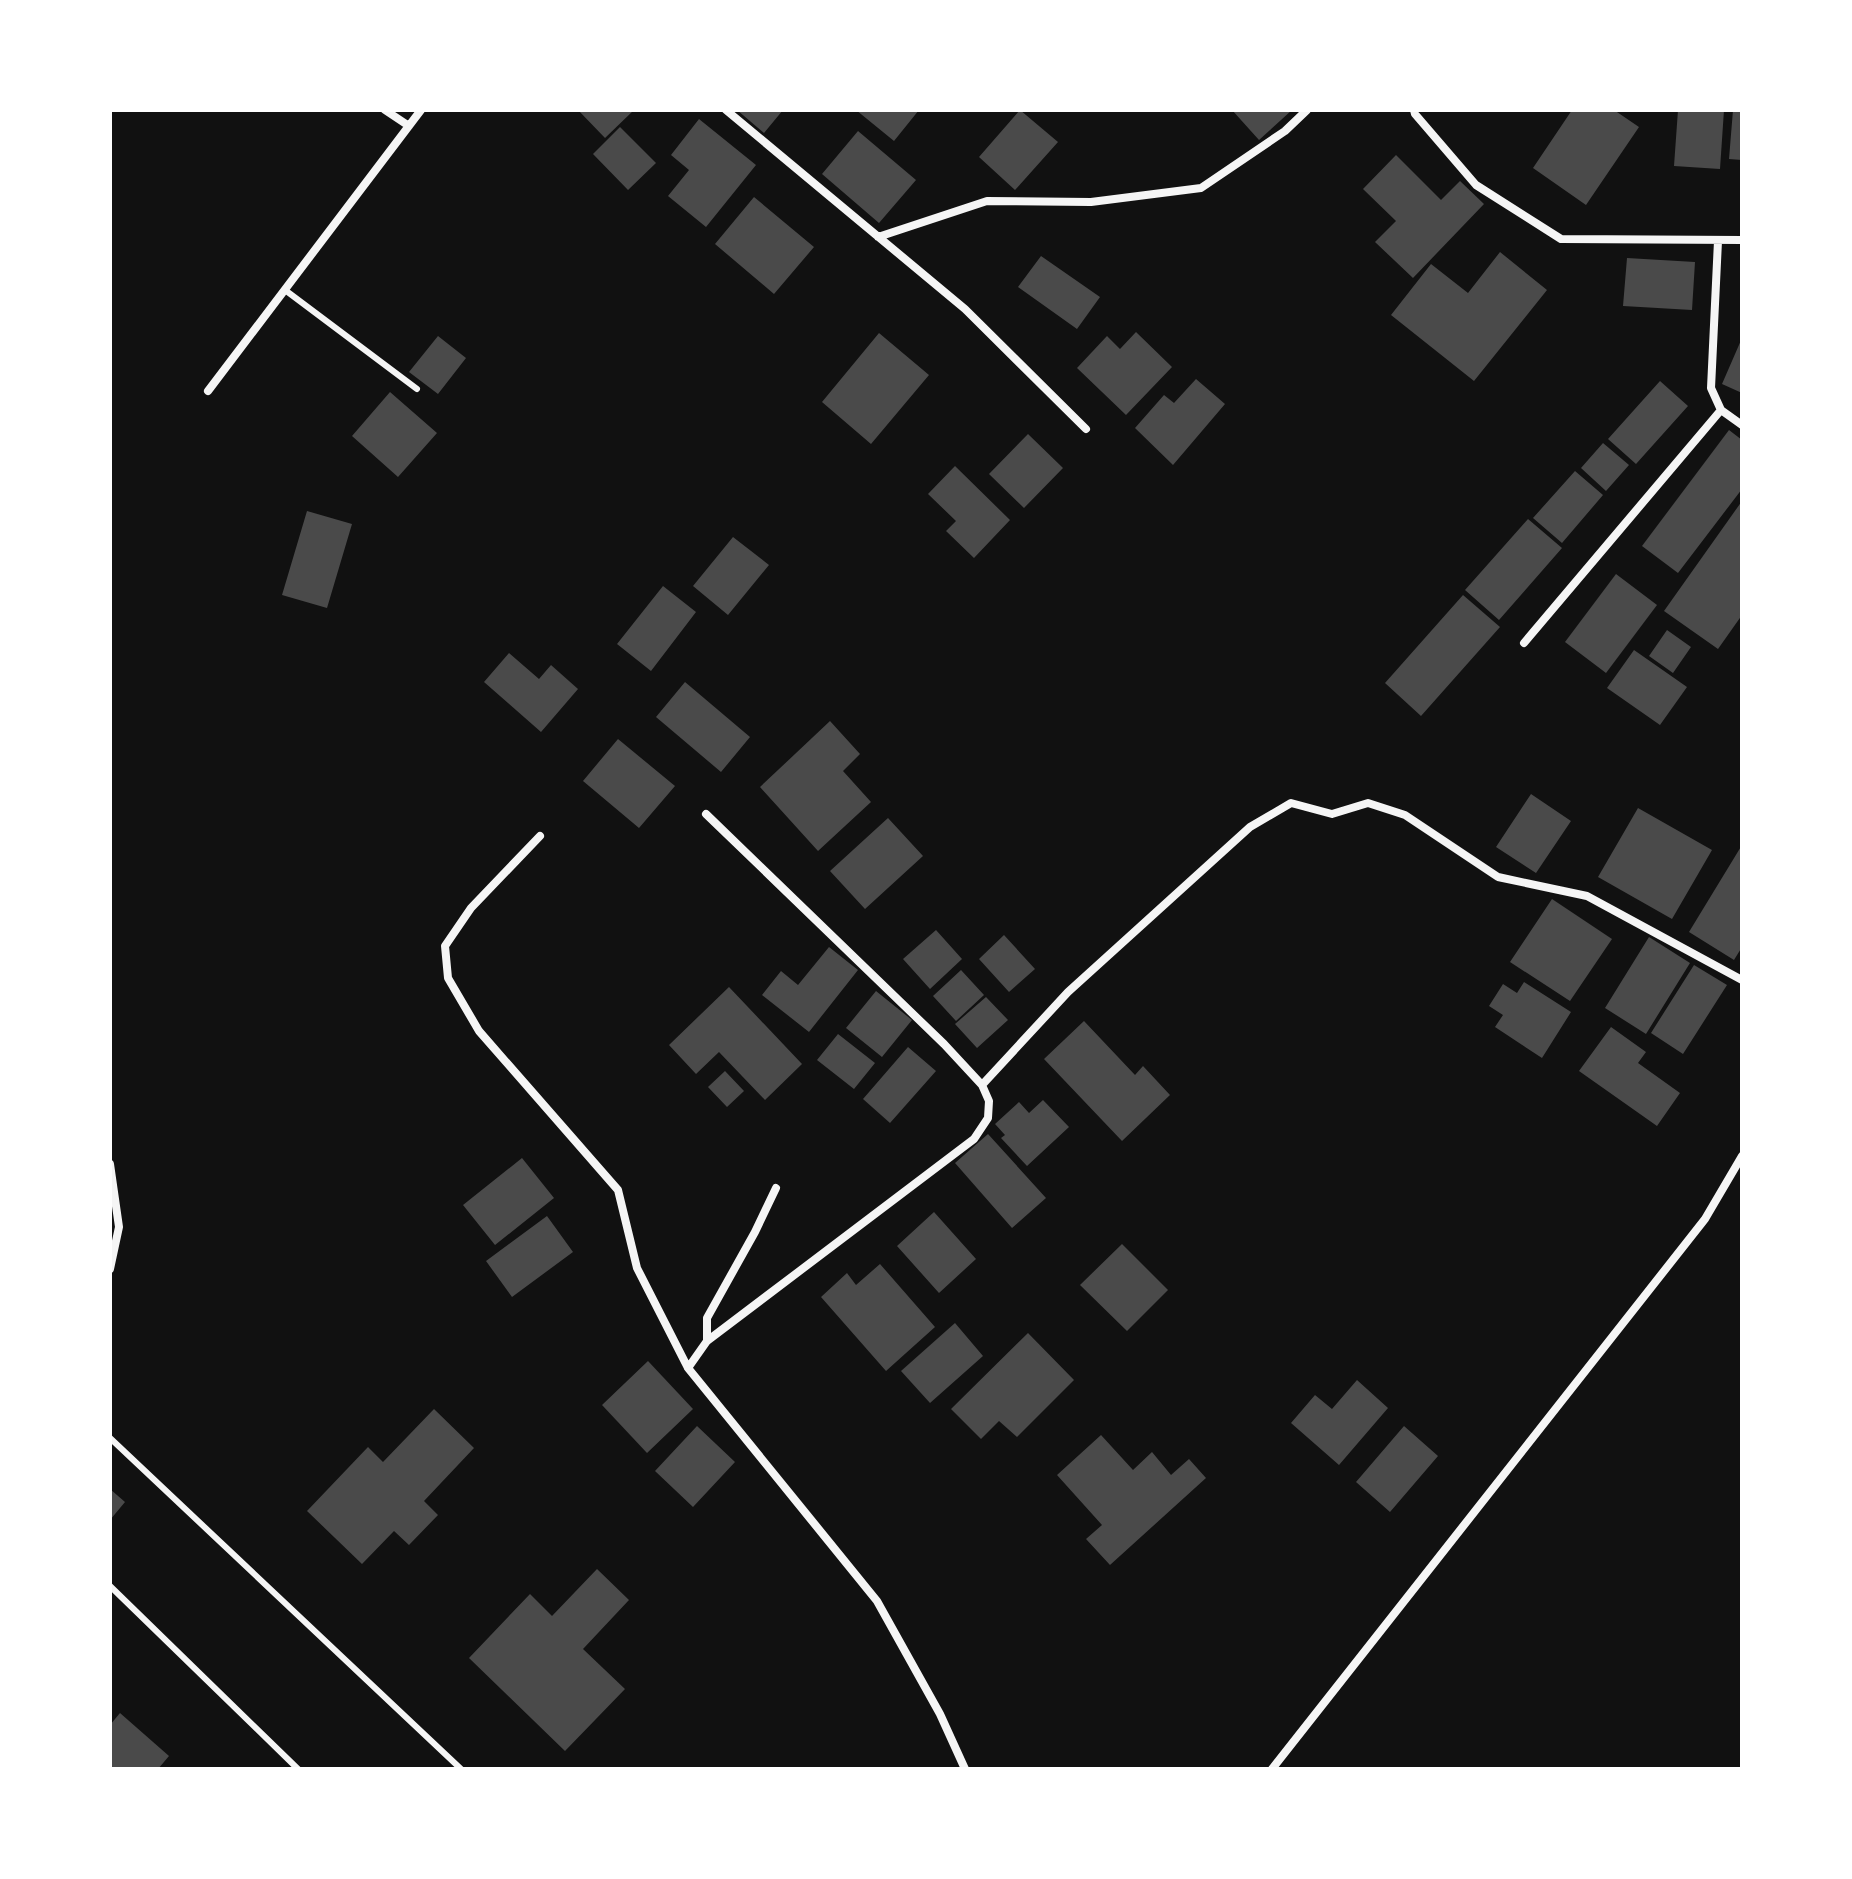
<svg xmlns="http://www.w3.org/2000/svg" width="1852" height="1879" font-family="'PT Sans Narrow',sans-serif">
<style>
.building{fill:#4a4a4a}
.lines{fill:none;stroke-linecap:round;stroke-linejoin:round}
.service{stroke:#f5f5f5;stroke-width:6}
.minor{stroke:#f5f5f5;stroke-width:8}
</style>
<rect width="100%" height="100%" fill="#111"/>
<path class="building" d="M578,110h56l-29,28z
M737,110h46l-19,23z
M856,110h63l-25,31z
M1020,110l38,32 -43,48 -36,-33z
M1232,110h60l-33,30z
M1572,110h42l25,17 -53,78 -53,-37z
M1678,110h46l-4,59 -46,-3z
M1733,110h9v50l-13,-1z
M699,119l57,46 -50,62 -38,-31 21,-26 -18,-15z
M620,127l36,36 -28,27 -35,-36z
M858,131l58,49 -37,43 -57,-49z
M1396,155l45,45 19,-19 24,23 -71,74 -38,-36 21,-21 -33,-32z
M754,197l60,50 -40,47 -59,-50z
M1500,252l47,38 -73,91 -83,-66 40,-51 37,29z
M1041,256l59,41 -23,32 -59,-42z
M1627,258l68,4 -3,48 -69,-4z
M1136,332l36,35 -46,48 -49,-47 30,-32 13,13z
M879,333l50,42 -58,69 -49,-42z
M438,336l28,22 -28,36 -29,-22z
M1742,338v55l-20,-9z
M1196,379l29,25 -52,61 -38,-37 29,-33 10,8z
M1660,381l28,25 -52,58 -28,-25z
M390,392l47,41 -39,44 -46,-41z
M1729,430l13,10v49l-64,84 -36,-27z
M1028,434l35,34 -39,40 -35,-34z
M1603,443l26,22 -23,26 -25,-23z
M955,466l55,54 -36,38 -28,-27 10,-10 -28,-27z
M1575,471l28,24 -41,48 -29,-25z
M1742,501v114l-24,34 -54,-38z
M307,511l45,13 -25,84 -45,-13z
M1528,519l34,29 -63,72 -34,-30z
M733,537l36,28 -41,50 -35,-29z
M1616,574l41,31 -51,68 -41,-31z
M663,586l33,26 -45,59 -34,-27z
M1463,595l37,32 -79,89 -36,-33z
M1667,630l24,17 -18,26 -24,-17z
M1634,650l53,37 -27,38 -53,-37z
M509,653l30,26 12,-14 27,24 -37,43 -57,-50z
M685,682l65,55 -29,35 -65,-55z
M830,721l30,33 -17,17 28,31 -53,49 -58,-64z
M618,739l57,47 -36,42 -56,-47z
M1531,794l40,27 -35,52 -40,-26z
M1638,808l74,42 -40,69 -74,-42z
M888,818l35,38 -58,53 -35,-38z
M1742,845v102l-8,13 -45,-28z
M1552,899l60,40 -42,62 -60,-39z
M936,930l26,29 -32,30 -27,-30z
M1004,935l31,34 -26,23 -30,-33z
M1649,937l41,26 -44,71 -41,-26z
M829,947l29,23 -49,62 -47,-37 19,-24 17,14z
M1694,965l33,20 -44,69 -32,-21z
M961,970l23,25 -28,26 -23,-25z
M1524,982l47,30 -29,46 -47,-31 8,-12 -14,-9 14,-22 14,9z
M729,987l73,77 -37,36 -46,-48 -23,22 -27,-29z
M876,991l36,29 -30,37 -36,-29z
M986,997l22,23 -31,28 -22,-24z
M1084,1021l51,54 8,-9 27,29 -48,46 -78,-82z
M1611,1027l35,25 -8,11 42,30 -23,33 -78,-55z
M838,1034l37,29 -21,26 -37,-29z
M908,1047l28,24 -46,52 -27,-24z
M725,1071l19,20 -17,16 -19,-20z
M1043,1100l26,27 -42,39 -26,-28 4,-3 -10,-11 24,-22 10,11z
M988,1134l58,64 -34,30 -57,-65z
M522,1158l32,40 -59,47 -32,-40z
M934,1212l42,47 -37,34 -42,-47z
M547,1216l26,36 -61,45 -26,-36z
M1122,1244l46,46 -41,41 -47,-46z
M880,1264l55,63 -49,44 -65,-74 26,-24 9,12z
M955,1323l28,33 -53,47 -29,-32z
M1028,1333l46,47 -57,57 -18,-16 -18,18 -30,-30z
M648,1361l45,48 -46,44 -45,-48z
M1357,1380l31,28 -49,57 -48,-42 24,-28 17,14z
M434,1409l40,39 -50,53 14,14 -29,30 -15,-14 -32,33 -55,-53 61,-64 15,15z
M697,1426l38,36 -42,45 -38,-36z
M1404,1426l34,30 -48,56 -34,-30z
M1101,1435l32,35 19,-18 19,23 18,-16 17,19 -96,87 -24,-26 16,-14 -45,-50z
M110,1489l15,13 -15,18z
M597,1569l32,31 -46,49 42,40 -60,62 -96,-93 61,-64 22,22z
M120,1713l49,43 -11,13h-48v-44z"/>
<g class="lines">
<path class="service" d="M285,290l132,99
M110,1438l351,331
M110,1586l188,183"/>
<path class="minor" d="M385,110l24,16
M726,110l239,199 121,120
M1414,110l1,4 61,71 85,54 181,1
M878,237l109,-36 104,1 110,-14 84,-57 22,-21
M1718,241l-7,147 10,22 21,15
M208,391l213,-281
M1524,643l197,-233
M706,814l238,230 38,41 7,16 -1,17 -14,21 -267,202
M540,836l-69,72 -26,38 3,32 31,53 139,159 19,78 51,100 189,233 63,113 25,55
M982,1085l86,-93 182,-165 41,-24 41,11 36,-11 37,12 93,62 89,19 155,84
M110,1164l9,63 -9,42
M688,1368l19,-27v-23l48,-86 21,-44
M1272,1769l433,-550 37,-63"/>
</g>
<rect width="1852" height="1879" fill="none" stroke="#ffffff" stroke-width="224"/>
</svg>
